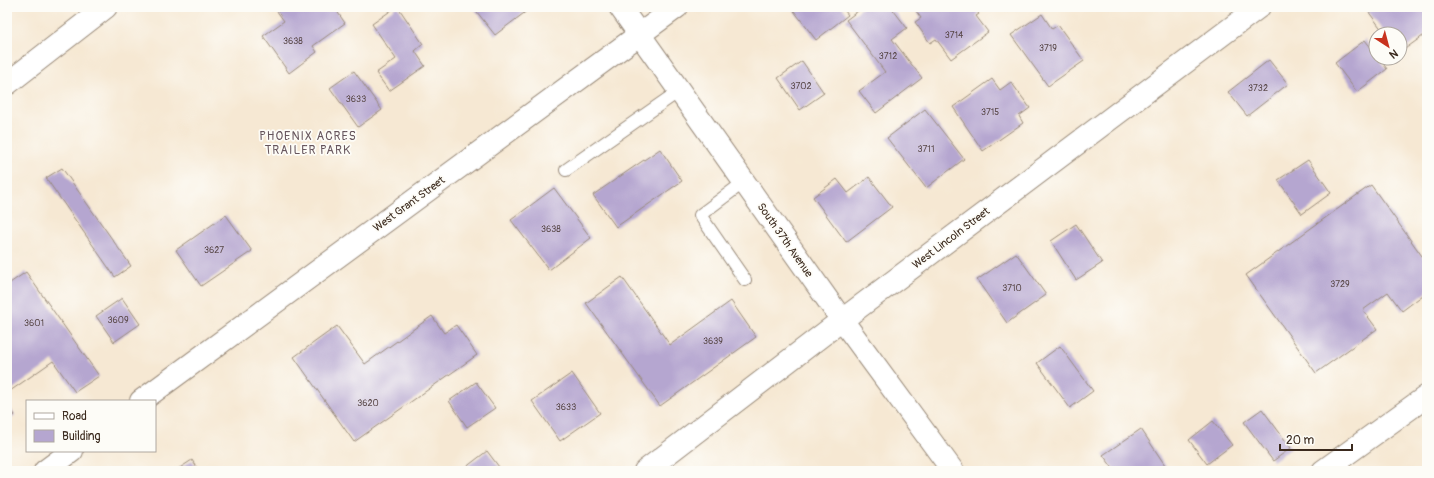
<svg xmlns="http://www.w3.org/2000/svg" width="1434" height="478" font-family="Pangolin,sans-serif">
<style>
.building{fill:#b5a6d0}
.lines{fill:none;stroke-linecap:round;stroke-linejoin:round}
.service-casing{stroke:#988978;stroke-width:14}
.minor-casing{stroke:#988978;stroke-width:24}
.tertiary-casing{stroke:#988978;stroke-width:24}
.service{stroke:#fff;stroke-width:12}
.minor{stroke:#fff;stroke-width:22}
.tertiary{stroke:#fff;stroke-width:22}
.labels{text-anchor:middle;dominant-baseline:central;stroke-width:3.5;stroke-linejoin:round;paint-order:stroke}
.number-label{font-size:9px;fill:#5a494a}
.street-label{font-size:11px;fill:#3b2a1e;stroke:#fdfcf7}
.neighbourhood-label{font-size:12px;letter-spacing:1px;fill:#66555c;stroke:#fdfcf7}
</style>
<rect width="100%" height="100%" fill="#fdfcf7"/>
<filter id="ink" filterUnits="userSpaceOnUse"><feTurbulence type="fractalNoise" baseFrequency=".025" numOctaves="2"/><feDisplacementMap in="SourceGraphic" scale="8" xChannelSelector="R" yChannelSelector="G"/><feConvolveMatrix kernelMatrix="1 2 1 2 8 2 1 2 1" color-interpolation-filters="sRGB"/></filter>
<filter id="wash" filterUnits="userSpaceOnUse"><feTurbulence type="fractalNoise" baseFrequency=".012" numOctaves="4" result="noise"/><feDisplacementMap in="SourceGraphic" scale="16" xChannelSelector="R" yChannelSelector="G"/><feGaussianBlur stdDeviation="0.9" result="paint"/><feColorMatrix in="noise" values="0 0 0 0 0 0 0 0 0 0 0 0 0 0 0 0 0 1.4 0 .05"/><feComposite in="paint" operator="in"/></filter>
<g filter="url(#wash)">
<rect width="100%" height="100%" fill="#f6e8d3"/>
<g id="blocks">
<path class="building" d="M274,7h60l11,16 -32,23 4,6 -28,21 -26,-37 21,-15z
M396,7h2l25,37 -8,7 10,15 -36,25 -13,-18 20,-14 -24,-35z
M473,7h59l-37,28z
M791,7h51l6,8 -32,25z
M861,7h30l16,21 -15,11 30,39 -46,35 -17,-22 26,-19 -39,-52 16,-12z
M913,7h60l6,7 -3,2 12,16 -37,27 -15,-20 -6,4 -15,-21 6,-4z
M1365,7h62v26l-25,18 -2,-4v-13h-15z
M1042,14l10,15 6,-4 26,36 -36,25 -37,-51z
M1365,40l11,14v4h3l8,11 -30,23 -22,-29z
M1269,60l19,24 -41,32 -19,-24z
M802,61l22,32 -24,17 -22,-32z
M354,71l28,39 -24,17 -28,-39z
M992,79l8,11 11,-8 19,26 -11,8 4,7 -40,28 -30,-44z
M925,109l39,50 -38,29 -39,-50z
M660,149l22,32 -66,46 -23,-32z
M1308,160l23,33 -29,21 -24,-34z
M62,168l69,98 -16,11 -69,-99z
M869,177l23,30 -46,35 -33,-45 24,-18 11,14z
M1371,185l56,78v29l-25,19 -14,-19 -25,18 14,19 -61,44 -70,-98z
M554,188l37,50 -42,32 -38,-50z
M226,215l26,36 -51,35 -25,-36z
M1076,224l26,39 -26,17 -25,-39z
M1016,253l30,42 -39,28 -30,-43z
M26,272l73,104 -24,16 -22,-31 -43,30 -3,-4v-102z
M622,277l48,68 61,-44 25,36 -96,69 -74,-103z
M122,298l18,26 -26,18 -18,-26z
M432,316l12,17 12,-8 21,30 -123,87 -60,-85 43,-31 28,38z
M1060,346l33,45 -23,17 -33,-45z
M572,373l28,40 -40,28 -28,-40z
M476,382l19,26 -28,19 -18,-26z
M7,404l8,11 -8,5z
M1262,409l29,39 -18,13 -29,-39z
M1213,421l19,24 -25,19 -18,-24z
M1141,429l28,42h-54l-12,-16z
M487,451l15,20h-41z
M192,460l7,11h-24z"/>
</g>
</g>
<g filter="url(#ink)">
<use href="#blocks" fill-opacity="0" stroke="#988978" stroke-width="1"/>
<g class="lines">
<g class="service-casing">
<path id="service" d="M566,170l113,-79
M744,182l-44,33 45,65"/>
</g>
<g class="minor-casing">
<path id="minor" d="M620,7l222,313 111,151
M7,84l99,-77
M141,401l536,-394
M45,471l27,-20
M1323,471l104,-75"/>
</g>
<g class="tertiary-casing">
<path id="tertiary" d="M645,471l197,-151 417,-313"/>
</g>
<use href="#service" class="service"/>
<use href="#minor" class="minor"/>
<use href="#tertiary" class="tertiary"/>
</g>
</g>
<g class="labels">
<g class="number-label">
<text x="954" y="35">3714</text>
<text x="293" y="41">3638</text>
<text x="1048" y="48">3719</text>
<text x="888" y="56">3712</text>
<text x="801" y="86">3702</text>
<text x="1258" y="88">3732</text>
<text x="356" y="99">3633</text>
<text x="990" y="112">3715</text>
<text x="926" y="149">3711</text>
<text x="551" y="229">3638</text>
<text x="214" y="250">3627</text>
<text x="1340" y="284">3729</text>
<text x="1012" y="288">3710</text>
<text x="118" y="320">3609</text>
<text x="34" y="323">3601</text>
<text x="713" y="341">3639</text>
<text x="368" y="403">3620</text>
<text x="566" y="407">3633</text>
</g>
<g class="street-label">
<text transform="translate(409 204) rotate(-36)">West Grant Street</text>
<text transform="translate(951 238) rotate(-37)">West Lincoln Street</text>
<text transform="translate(785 240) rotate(55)">South 37th Avenue</text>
</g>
<g class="neighbourhood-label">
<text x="308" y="136">PHOENIX ACRES<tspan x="308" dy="14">TRAILER PARK</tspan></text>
</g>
</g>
<rect width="1434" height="478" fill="none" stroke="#fdfcf7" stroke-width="24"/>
<rect x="26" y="400" width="130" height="52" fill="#fdfcf7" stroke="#afa8a0"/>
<rect x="34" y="413" width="20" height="6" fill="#ffffff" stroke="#afa8a0"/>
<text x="62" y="420" font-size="12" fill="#3b2a1e">Road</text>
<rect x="34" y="430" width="20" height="12" fill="#b5a6d0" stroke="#afa8a0"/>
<text x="62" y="440" font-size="12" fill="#3b2a1e">Building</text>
<g transform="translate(1388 46) rotate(144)"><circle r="19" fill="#fdfcf7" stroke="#afa8a0"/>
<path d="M0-3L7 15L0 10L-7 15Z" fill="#c8321e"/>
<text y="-6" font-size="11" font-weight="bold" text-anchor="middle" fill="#3b2a1e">N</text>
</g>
<path d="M1280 444v6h72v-6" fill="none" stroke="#3b2a1e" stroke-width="2"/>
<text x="1286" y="444" font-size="12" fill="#3b2a1e" stroke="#fdfcf7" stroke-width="3" paint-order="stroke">20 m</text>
</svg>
